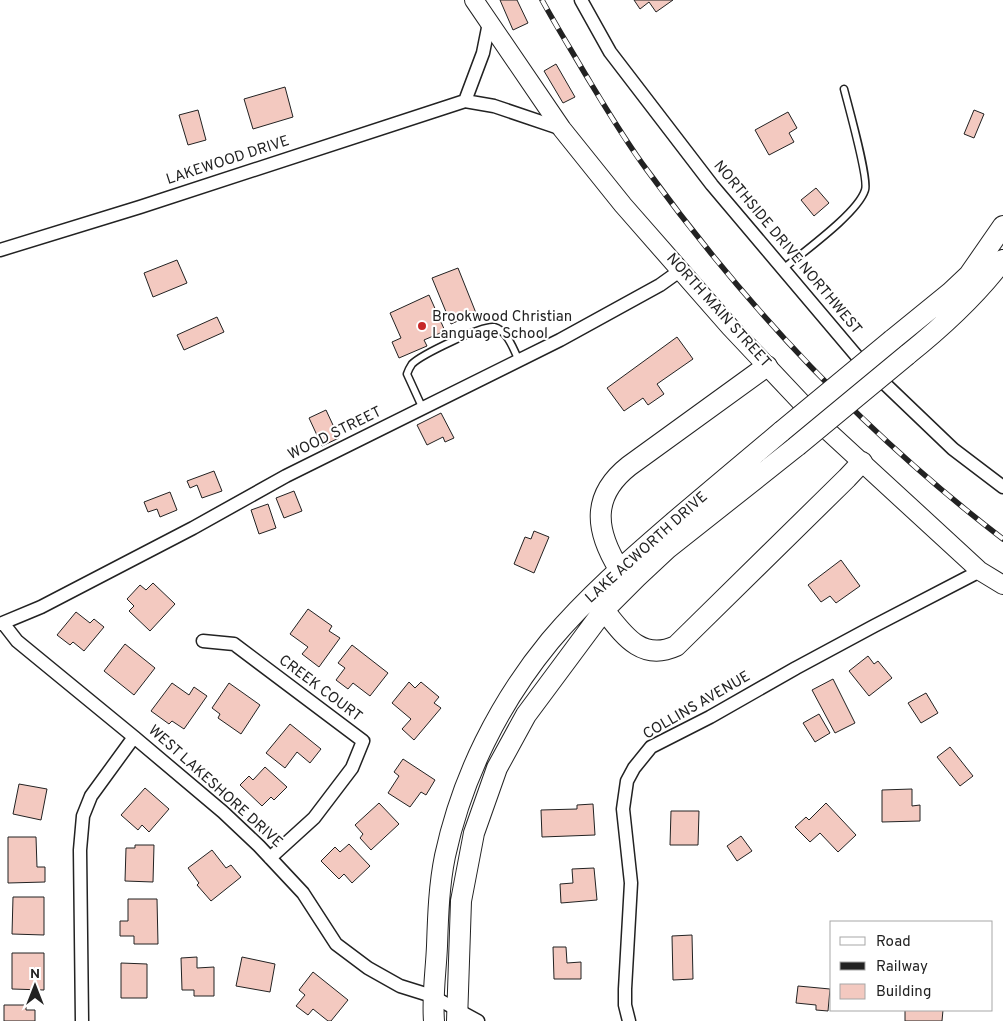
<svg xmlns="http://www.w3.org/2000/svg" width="1003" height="1021" font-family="Overpass,sans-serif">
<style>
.building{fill:#f3c9c0;stroke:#222}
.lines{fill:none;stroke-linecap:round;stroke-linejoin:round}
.service-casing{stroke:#222;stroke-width:9}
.minor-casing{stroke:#222;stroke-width:15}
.secondary-casing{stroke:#222;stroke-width:20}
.primary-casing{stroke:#222;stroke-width:22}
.service{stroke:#fff;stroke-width:6}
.minor{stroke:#fff;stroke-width:12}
.secondary{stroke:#fff;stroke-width:18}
.primary{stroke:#fff;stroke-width:20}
.rail-casing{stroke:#222;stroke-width:5.5}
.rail{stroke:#fff;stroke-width:4;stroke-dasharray:11;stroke-linecap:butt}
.primary-bridge-casing{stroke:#222;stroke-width:22;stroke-linecap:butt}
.primary-bridge{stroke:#fff;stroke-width:20}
.poi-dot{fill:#c62828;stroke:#fff;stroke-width:2}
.labels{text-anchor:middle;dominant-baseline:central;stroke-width:4;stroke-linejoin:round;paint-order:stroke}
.street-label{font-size:15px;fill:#222;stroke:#fff}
.poi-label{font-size:15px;fill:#222;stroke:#fff;text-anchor:start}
</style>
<rect width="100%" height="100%" fill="#fff"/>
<path class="building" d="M500,0h17l11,23 -15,7z
M634,0h39l-17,12 -7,-10 -9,7z
M556,64l19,33 -12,6 -19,-32z
M285,87l8,30 -40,12 -9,-30z
M198,110l8,30 -18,5 -9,-30z
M974,110l10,4 -10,24 -10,-4z
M788,112l9,16 -8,5 5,9 -25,13 -14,-25z
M816,188l13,15 -15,13 -13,-16z
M177,260l10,23 -34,14 -9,-24z
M458,268l18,45 -25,11 -19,-46z
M429,295l16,36 -21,9 3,6 -28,12 -7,-16 9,-4 -11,-25z
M217,317l7,15 -40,18 -7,-15z
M677,337l16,22 -36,25 7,10 -16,11 -5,-7 -19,13 -17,-23z
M326,410l13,28 -17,8 -13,-28z
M441,413l13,25 -9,4 -2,-5 -16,8 -10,-20z
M214,471l8,20 -20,7 -5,-13 -7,3 -3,-7z
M294,491l8,20 -18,7 -8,-20z
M170,492l7,18 -17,7 -3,-8 -9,3 -4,-10z
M268,504l8,24 -17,6 -8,-24z
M534,531l15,6 -15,36 -20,-9 11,-27 6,2z
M841,560l19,26 -24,17 -6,-7 -9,6 -13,-17z
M153,583l22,21 -25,27 -21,-20 5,-5 -7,-7 13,-14 6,5z
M308,609l24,17 -3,5 11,7 -21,29 -17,-13 6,-7 -18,-13z
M76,612l14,11 4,-4 10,8 -20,24 -11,-9 -3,3 -13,-10z
M125,644l30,24 -21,27 -30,-24z
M352,645l36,28 -18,23 -17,-13 -5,6 -12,-9 9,-12 -7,-5z
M868,656l6,8 4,-3 14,17 -23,18 -20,-25z
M833,679l22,44 -20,10 -23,-43z
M409,682l6,6 6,-6 18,15 -5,6 7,5 -27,32 -12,-11 9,-10 -19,-16z
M172,683l17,12 5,-8 13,9 -23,33 -12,-8 -3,3 -18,-13z
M229,683l31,22 -19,29 -23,-16 2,-4 -8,-6z
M926,693l12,20 -17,10 -13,-20z
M819,714l11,19 -15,9 -12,-19z
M290,724l31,25 -11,14 -13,-11 -12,16 -19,-15z
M950,747l23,29 -13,10 -23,-29z
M403,759l32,21 -9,15 -5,-3 -11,15 -22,-14 11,-17 -5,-4z
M265,767l22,20 -13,13 -3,-3 -9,9 -22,-21 9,-9 4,4z
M19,784l28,5 -6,31 -28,-6z
M145,788l24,21 -20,23 -7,-7 -4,5 -17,-15z
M912,789v17l8,-1v16l-38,1v-32z
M379,803l20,21 -28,26 -11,-12 3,-4 -8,-9z
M826,803l30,32 -18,17 -18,-19 -10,9 -15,-15 11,-10 3,3z
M593,804l2,31 -53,2 -1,-27 36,-1v-4z
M671,811h28l-1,34h-28z
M741,836l11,15 -15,10 -10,-15z
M8,837h28l1,30h8v15l-37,1z
M349,844l21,22 -18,17 -8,-9 -5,5 -18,-18 14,-14 5,5z
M135,845h19l-1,37 -28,-1 1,-33h9z
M212,850l14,18 5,-3 10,12 -30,24 -14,-16 2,-2 -11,-15z
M594,868l3,32 -36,3 -1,-19 13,-1 -1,-14z
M13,897h31v38l-32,-1z
M128,899h29l1,45h-24v-8h-14v-15h8z
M692,935l1,44 -20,1 -1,-44z
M553,947h13l1,16 14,-1v17h-27z
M12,953h32v37l-32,-1z
M197,957v11l17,-1v29h-20v-6h-12l-1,-32z
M242,957l33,7 -5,28 -34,-6z
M121,963l26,1v34h-26z
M313,972l35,28 -17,21h-3l-15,-12 -5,6 -12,-9 9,-11 -6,-5z
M798,986l32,3 -2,22 -12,-1v-5l-20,-2z
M4,1005h22v5h9v11h-31z
M905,1010h38l-1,11h-37z"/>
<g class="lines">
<g class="service-casing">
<path id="service" d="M783,269c20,-17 75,-56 82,-79 4,-11 -17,-85 -21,-101
M423,409l-16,-35c1,-3 3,-7 5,-10 9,-9 70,-39 82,-37 13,3 20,23 25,34"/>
</g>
<g class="minor-casing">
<path id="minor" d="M581,0l29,52 102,133 148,175 93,89 50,38
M465,101l18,-48 6,-30
M0,250l140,-43 325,-106 29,5 68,23
M3,623l14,18 117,96 89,75 36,34 44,47 33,51 32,24 32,18 32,10 46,25
M0,624l41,-17 152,-79 93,-52 274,-136 100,-55 21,-15
M203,641l31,3 129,97 -11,27 -38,50 -44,40
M82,1021l-2,-171 3,-34 8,-20 43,-59
M629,1021l-4,-16v-16l6,-106 -8,-74 4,-28 7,-13 17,-21 59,-30 86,-49 78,-42 106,-55"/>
</g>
<g class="secondary-casing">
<path id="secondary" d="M474,0l88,129 61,76 107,122 100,106 150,138 23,14"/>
</g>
<g class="primary-casing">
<path id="primary" d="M892,340l59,-48 18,-17 34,-49
M907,355c35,-28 69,-59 96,-95
M619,569c-24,-39 -28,-73 10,-103l138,-100
M604,610c19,24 37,52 72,36l171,-168 15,-16
M434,1021c-2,-25 2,-50 3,-75 1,-30 2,-61 8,-90 17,-79 54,-153 105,-215 38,-45 81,-82 125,-120 36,-30 71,-60 107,-90
M457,1021l4,-120 13,-68 23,-65 29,-53 78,-105 33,-33 30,-28 130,-103"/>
</g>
<use href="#service" class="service"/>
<use href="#minor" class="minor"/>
<use href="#secondary" class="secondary"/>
<use href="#primary" class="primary"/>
<g class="rail-casing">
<path id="rail" d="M542,0c13,24 28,48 42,72 20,33 40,67 63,98 101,139 220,265 356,369"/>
</g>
<use href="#rail" class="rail"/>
<g class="primary-bridge-casing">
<path id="primary-bridge" d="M782,431l110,-91
M797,446l110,-91"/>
</g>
<use href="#primary-bridge" class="primary-bridge"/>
</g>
<circle class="poi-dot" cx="422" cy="326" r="5"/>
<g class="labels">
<g class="street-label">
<text transform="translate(228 161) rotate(-18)">LAKEWOOD DRIVE</text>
<text transform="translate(787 248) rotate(50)">NORTHSIDE DRIVE NORTHWEST</text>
<text transform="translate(718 311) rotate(48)">NORTH MAIN STREET</text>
<text transform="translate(335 434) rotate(-26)">WOOD STREET</text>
<text transform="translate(647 548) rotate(-42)">LAKE ACWORTH DRIVE</text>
<text transform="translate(320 689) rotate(37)">CREEK COURT</text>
<text transform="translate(697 706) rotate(-30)">COLLINS AVENUE</text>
<text transform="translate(215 787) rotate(42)">WEST LAKESHORE DRIVE</text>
</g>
<g class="poi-label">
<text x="432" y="317">Brookwood Christian<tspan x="432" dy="17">Language School</tspan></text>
</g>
</g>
<rect x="830" y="921" width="162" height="90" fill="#ffffff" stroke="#a7a7a7"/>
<rect x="840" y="937" width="25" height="8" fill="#ffffff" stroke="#a7a7a7"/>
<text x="876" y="946" font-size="15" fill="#222222">Road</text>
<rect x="840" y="962" width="25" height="8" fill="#222222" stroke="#a7a7a7"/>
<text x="876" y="971" font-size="15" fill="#222222">Railway</text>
<rect x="840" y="984" width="25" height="15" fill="#f3c9c0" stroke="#a7a7a7"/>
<text x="876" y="996" font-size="15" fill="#222222">Building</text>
<g transform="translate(35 986)" stroke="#ffffff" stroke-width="4" paint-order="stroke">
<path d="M0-4L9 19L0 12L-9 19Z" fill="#222222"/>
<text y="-8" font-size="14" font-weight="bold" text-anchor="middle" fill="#222222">N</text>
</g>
</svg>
